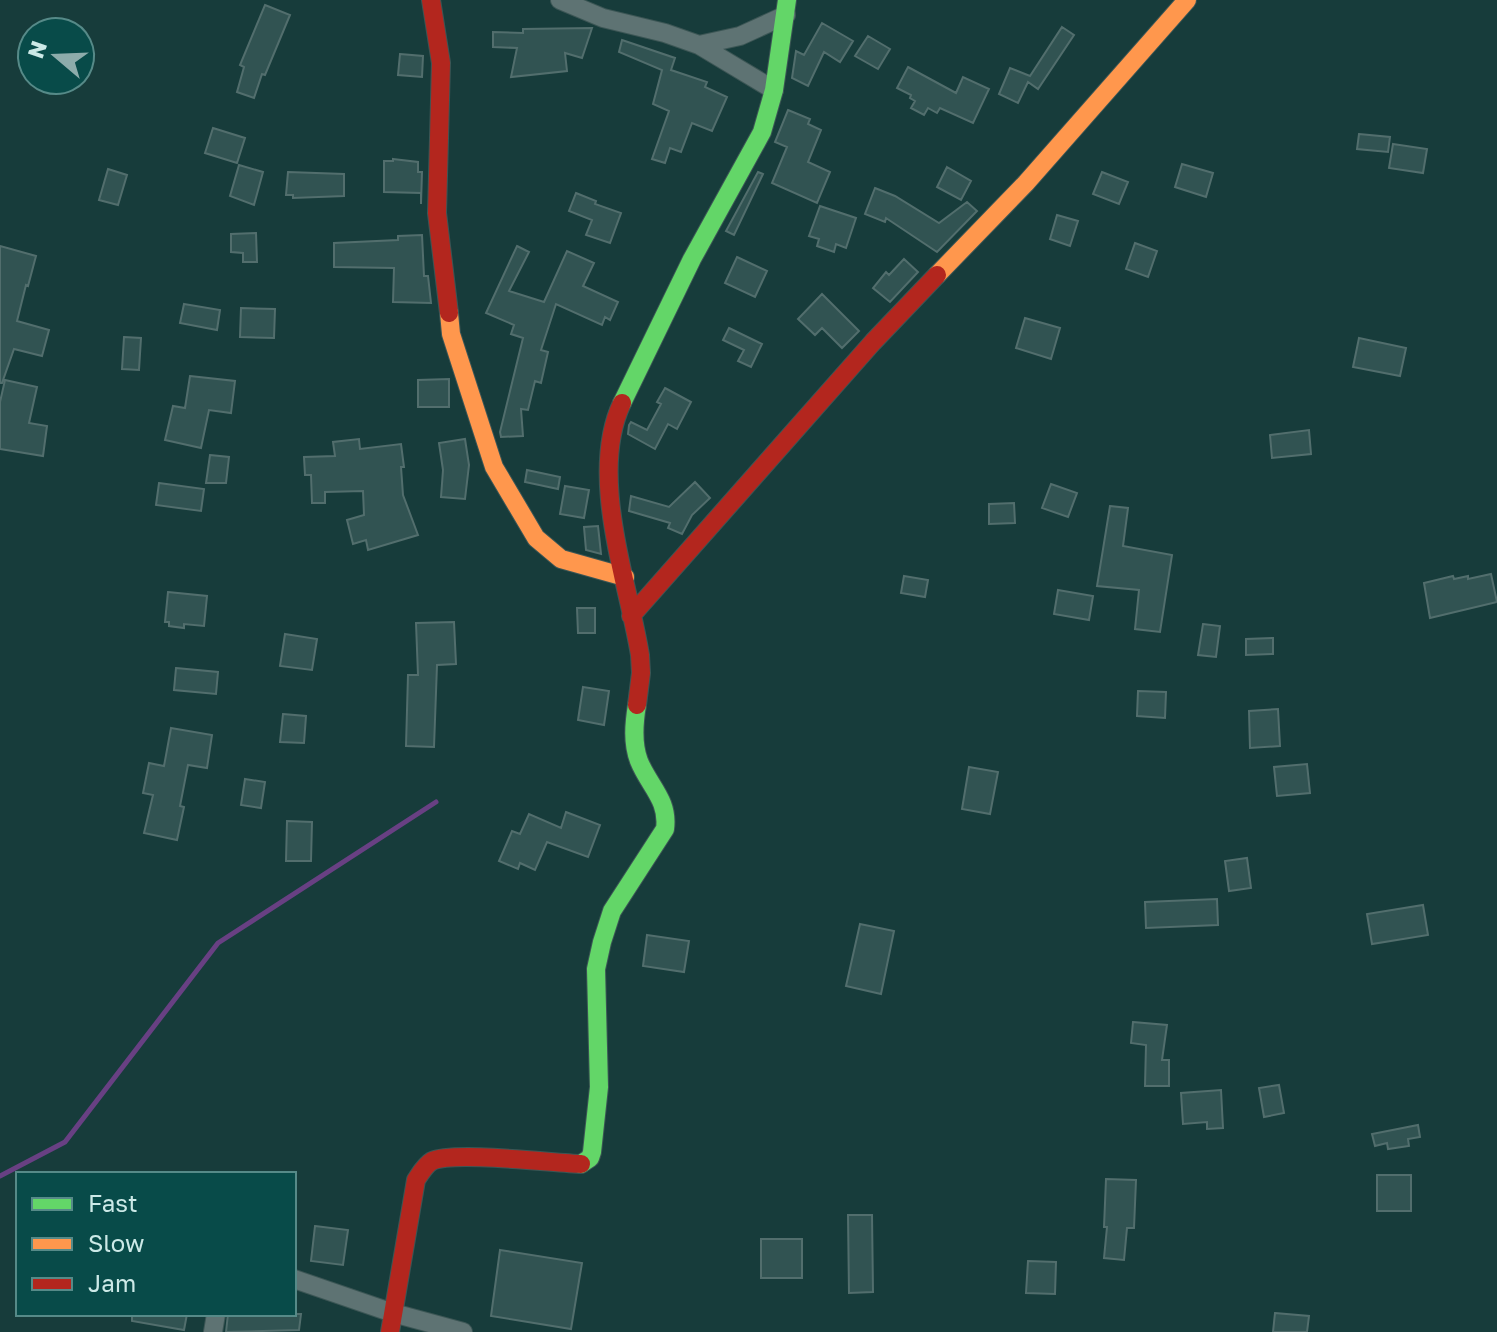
<svg xmlns="http://www.w3.org/2000/svg" width="1497" height="1332" font-family="'Golos Text',sans-serif">
<style>
.lines{fill:none;stroke-linecap:round;stroke-linejoin:round}
.stream{stroke:#684083;stroke-width:5}
.building{fill:#315352;stroke:#526e6d;stroke-width:2}
.street-casing{stroke:#3c5655;stroke-width:20}
.fast-casing{stroke:#3c5655;stroke-width:20}
.slow-casing{stroke:#3c5655;stroke-width:20}
.jam-casing{stroke:#3c5655;stroke-width:20}
.street{stroke:#5e7373;stroke-width:18}
.fast{stroke:#63d668;stroke-width:18}
.slow{stroke:#ff974d;stroke-width:18}
.jam{stroke:#b3261e;stroke-width:18}
</style>
<rect width="100%" height="100%" fill="#173c3b"/>
<g class="lines">
<path class="stream" d="M0,1176l65,-34 153,-199 218,-141"/>
</g>
<path class="building" d="M265,5l25,10 -25,60 -3,-1 -8,24 -17,-6 7,-25 -4,-2z
M822,23l31,18 -13,21 -16,-10 -16,34 -16,-8 4,-27 8,4z
M1062,27l12,8 -36,54 -10,-7 -10,21 -19,-9 11,-26 20,8z
M592,28l-10,30 -17,-5 2,18 -56,6 6,-29 -24,-1v-15l30,1v-4z
M868,36l22,13 -12,20 -23,-13z
M622,40l53,18 -4,12 36,12 -2,5 22,10 -15,34 -20,-8 -11,29 -11,-4 -5,15 -13,-4 17,-48 -16,-7 9,-34 -43,-18z
M400,54l23,2 -1,21 -24,-2z
M908,67l48,26 7,-16 26,12 -16,34 -33,-15 -3,5 -9,-5 -4,7 -13,-7 4,-7 -5,-3 1,-3 -14,-7z
M788,110l22,9 -2,5 13,6 -13,32 22,10 -13,31 -45,-20 15,-36 -12,-5z
M213,128l32,10 -8,25 -32,-10z
M1359,134l31,3 -2,15 -31,-3z
M1393,144l34,5 -4,24 -34,-5z
M393,159l25,3v10h4l-1,32v-11l-37,-1v-31h9z
M1182,164l31,9 -7,24 -31,-10z
M239,165l24,7 -9,33 -24,-9z
M947,167l24,14 -10,19 -24,-13z
M108,169l19,6 -9,30 -19,-5z
M288,172l56,2v22l-51,2v-3h-7z
M758,172l5,2 -29,61 -8,-4z
M1102,172l26,10 -9,22 -26,-10z
M875,188l20,8 44,27 28,-21 10,9 -40,41 -51,-34 -1,4 -20,-8z
M576,193l20,8 -1,3 26,9 -11,30 -24,-8 6,-15 -23,-9z
M820,206l36,12 -10,30 -10,-4 -2,8 -17,-6 2,-7 -10,-3z
M1057,215l21,6 -8,25 -20,-7z
M256,233l1,29h-14v-9l-12,-1v-18z
M422,235l2,41h4l3,27 -38,-1 1,-34 -60,-1v-24l64,-3v-4z
M1135,243l22,8 -9,26 -22,-8z
M0,246l36,10 -8,30 -2,-1 -9,36 32,9 -7,26 -28,-7 -12,34h-2z
M517,246l12,6 -20,39 35,11 23,-51 27,12 -11,23 35,16 -8,18 -5,-3 -3,8 -46,-21 -15,46 7,2 -7,31 -6,-2 -7,29 -7,-1 2,27 -22,1 -1,-5 23,-94 -12,-4 3,-9 -28,-12z
M737,257l30,14 -12,26 -30,-14z
M904,259l14,13 -28,30 -17,-14 13,-16 3,3z
M822,294l37,37 -17,17 -20,-20 -7,7 -17,-16z
M184,304l36,6 -3,20 -37,-7z
M241,308l34,1 -1,29 -34,-1z
M1025,318l35,10 -9,31 -35,-11z
M729,328l33,16 -11,23 -13,-6 6,-11 -21,-10z
M124,337l17,1 -2,32 -17,-1z
M1359,338l47,10 -6,28 -47,-9z
M190,376l45,5 -4,32 -22,-3 -8,38 -36,-8 8,-34 12,2z
M449,379v28h-31v-27z
M5,380l32,7 -8,36 18,3 -4,30 -43,-7v-47z
M665,388l26,14 -14,27 -9,-5 -13,25 -27,-15 1,-9 2,-3 16,8 14,-26 -4,-2z
M1309,430l2,24 -39,4 -2,-23z
M359,439l1,10 41,-5 3,23h-3l2,28 15,40 -50,15 -2,-10 -13,4 -6,-24 17,-5 -1,-24 -38,1v11h-13l-1,-28h-6l-1,-18 31,-1 -2,-14z
M465,439l4,26 -4,34 -24,-2 2,-27 -4,-27z
M210,455l19,2 -3,26h-20z
M527,470l33,7 -2,12 -33,-7z
M695,482l15,16 -18,17 -10,19 -14,-6 2,-5 -41,-12 2,-15 38,11z
M159,483l45,6 -3,22 -45,-6z
M1051,484l26,9 -9,24 -26,-9z
M565,486l24,4 -5,28 -24,-4z
M1014,503l1,20 -26,1v-20z
M1110,506l18,2 -5,38 49,9 -12,77 -25,-3 4,-39 -42,-4z
M598,526l3,28 -15,-4 -2,-23z
M1491,574l6,28 -67,16 -6,-35 29,-7 1,3 14,-3v3z
M904,576l24,4 -3,17 -24,-4z
M1058,590l35,6 -4,24 -35,-6z
M168,592l39,4 -3,30 -20,-2v4l-15,-2v-4h-4z
M577,608h18v25h-17z
M454,622l2,42 -19,1 -3,82 -28,-1 2,-71h10l-2,-52z
M1203,624l17,2 -4,31 -18,-2z
M285,634l32,5 -5,31 -32,-4z
M1273,638v16l-27,1v-16z
M176,668l42,4 -2,22 -42,-4z
M583,687l26,4 -5,34 -26,-5z
M1138,691l28,1 -1,26 -28,-2z
M1278,709l2,37 -30,2 -1,-37z
M283,714l23,2 -2,27 -24,-1z
M171,728l41,7 -5,33 -19,-3 -8,41 4,1 -7,33 -33,-7 9,-38 -10,-2 6,-30 15,3z
M1307,764l3,29 -33,3 -3,-29z
M969,767l29,5 -8,42 -28,-5z
M245,779l20,3 -4,26 -20,-3z
M566,812l34,13 -12,32 -41,-15 -12,28 -15,-7 -2,6 -19,-8 13,-30 8,3 9,-20 32,14z
M287,821l25,1 -1,39h-25z
M1247,858l4,30 -22,3 -4,-30z
M1217,899l1,26 -72,3 -1,-26z
M1423,905l5,30 -56,9 -5,-30z
M860,924l34,7 -13,63 -35,-8z
M647,935l42,6 -5,31 -41,-6z
M1133,1022l34,3 -5,35h7v26h-24l1,-41 -15,-2z
M1279,1085l5,28 -20,4 -5,-29z
M1221,1090l2,38 -16,1v-7l-24,2 -2,-31z
M1418,1125l2,12 -12,2 1,7 -21,3 -1,-6 -12,3 -3,-12z
M1377,1175h34v36h-34z
M1106,1179l30,1 -2,48h-7l-3,32 -20,-2 3,-31h-3z
M848,1215h24l1,77 -24,1z
M315,1226l33,4 -5,35 -32,-4z
M761,1239h41v39h-41z
M500,1250l82,13 -11,66 -80,-13z
M1028,1261l28,1 -1,32 -29,-1z
M1275,1313l34,3 -2,16h-34z
M132,1314h55l-3,16 -52,-9z
M228,1314h73l-2,16 -73,2z"/>
<g class="lines">
<g class="street-casing">
<path id="street" d="M560,0l43,18 62,15 34,12 75,45
M699,45l41,-9 46,-21
M294,1279l99,34 70,19
M213,1332l3,-18"/>
</g>
<g class="fast-casing">
<path id="fast" d="M622,403l70,-144 70,-127 12,-42 13,-90
M581,1164l9,-6 2,-6 7,-65 -3,-118 6,-27 10,-31 53,-82c4,-29 -16,-43 -26,-68 -7,-18 -5,-38 -2,-56"/>
</g>
<g class="slow-casing">
<path id="slow" d="M937,275l89,-92 161,-183
M449,313l2,21 43,133 42,71 25,21 64,18"/>
</g>
<g class="jam-casing">
<path id="jam" d="M431,0l10,63 -4,150 12,100
M622,403c-34,72 6,178 18,252l1,18 -4,32
M631,616l242,-274 64,-67
M390,1332l26,-152c4,-6 9,-15 16,-19 22,-10 120,2 149,3"/>
</g>
<use href="#street" class="street"/>
<use href="#fast" class="fast"/>
<use href="#slow" class="slow"/>
<use href="#jam" class="jam"/>
</g>
<rect x="16" y="1172" width="280" height="144" fill="#084b49" stroke="#568a88" stroke-width="2"/>
<rect x="32" y="1198" width="40" height="12" fill="#63d668" stroke="#568a88" stroke-width="2"/>
<text x="88" y="1212" font-size="24" fill="#cce9e7">Fast</text>
<rect x="32" y="1238" width="40" height="12" fill="#ff974d" stroke="#568a88" stroke-width="2"/>
<text x="88" y="1252" font-size="24" fill="#cce9e7">Slow</text>
<rect x="32" y="1278" width="40" height="12" fill="#b3261e" stroke="#568a88" stroke-width="2"/>
<text x="88" y="1292" font-size="24" fill="#cce9e7">Jam</text>
<g transform="translate(56 56) rotate(289)"><circle r="38" fill="#084b49" stroke="#568a88" stroke-width="2"/>
<path d="M0-6L14 30L0 20L-14 30Z" fill="#8dacab"/>
<text y="-12" font-size="22" font-weight="bold" text-anchor="middle" fill="#cce9e7">N</text>
</g>
</svg>
